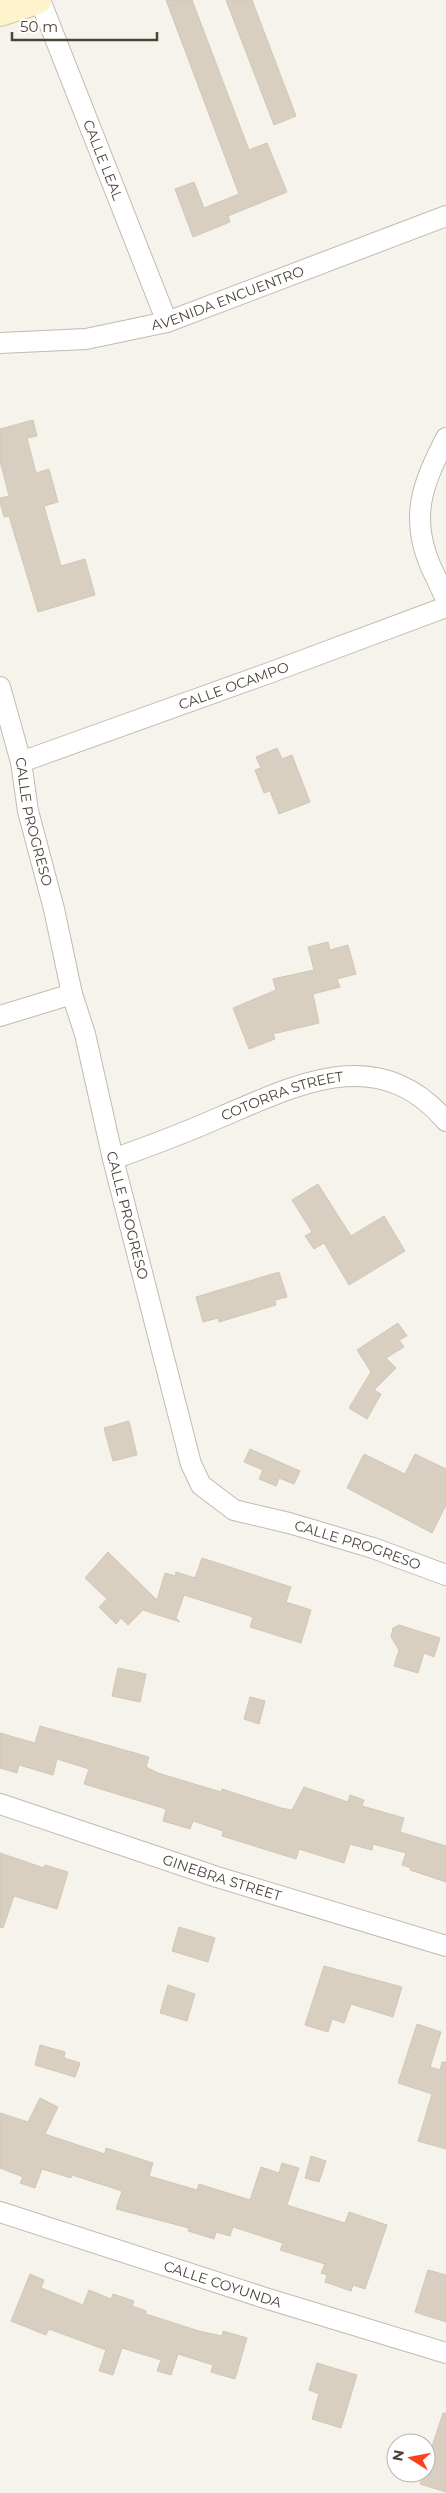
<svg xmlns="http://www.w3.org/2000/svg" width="446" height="2493" font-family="Montserrat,sans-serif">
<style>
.building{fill:#d8cfc1;stroke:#d3c7b4}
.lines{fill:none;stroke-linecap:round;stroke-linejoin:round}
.street-casing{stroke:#c2bbae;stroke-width:22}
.secondary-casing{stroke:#d6c79b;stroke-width:30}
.street{stroke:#fff;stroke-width:20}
.secondary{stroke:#fff3cd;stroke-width:28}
.labels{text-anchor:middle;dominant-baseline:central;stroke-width:4;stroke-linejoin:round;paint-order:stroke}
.street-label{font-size:14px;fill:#4b4439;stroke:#fff}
</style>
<rect width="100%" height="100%" fill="#f6f3ec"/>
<path class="building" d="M166,0h26l57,150 18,-7 20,49 -59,24 2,6 -37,15 -18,-48 19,-7 10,26 35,-14z
M226,0h26l44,116 -22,9z
M33,420l4,16 -10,2 9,35 13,-4 9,33 -14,4 17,60 24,-7 10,36 -57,17 -29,-96 -5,1 -4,-15v-4l9,-2 -9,-35v-32z
M277,748l5,11 10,-4 18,47 -31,12 -9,-23 -6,2 -9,-23 6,-2 -5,-11z
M328,942l2,8 18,-5 8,29 -19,5 3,8 -27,7 6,29 -46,11 2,5 -26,10 -16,-41 43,-18 -3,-11 41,-9 -6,-23z
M318,1184l33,52 33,-20 21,35 -56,34 -25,-42 -10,6 -9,-13 7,-4 -20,-32z
M279,1272l8,25 -12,3 1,5 -57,17 -1,-4 -15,4 -7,-25z
M398,1323l9,13 -8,4 5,7 -18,11 10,10 -22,22 7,4 -14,25 -18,-11 22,-36 -14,-22z
M129,1421l8,34 -24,6 -9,-33z
M250,1449l50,22 -6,13 -15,-6 -3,8 -17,-7 4,-9 -19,-8z
M364,1454l41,20 10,-20 31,15v36l-14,28 -85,-45z
M108,1552l49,48 8,-27 10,3 1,-4 19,6 7,-20 89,29 -5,15 25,8 -10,33 -51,-16 3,-10 -69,-22 -8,23 4,4 -37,-12 -15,15 -7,-7 -5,6 -17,-17 8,-8 -22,-21z
M399,1625l41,13 -6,19 -10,-4 -6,20 -24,-7 5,-16 -8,-13 2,-9z
M118,1668l28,6 -6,28 -28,-6z
M250,1697l15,4 -6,23 -15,-5z
M40,1726l109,31 -3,10 12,6 63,19 1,-3 59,19 11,2 12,-23 44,15 2,-7 14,5 -2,6 42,12 -4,14 46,14v36l-36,-12 1,-2 -9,-3 4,-12 -33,-9 -1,6 -22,-6 -6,19 -45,-14 -3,10 -74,-23 1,-5 -30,-10 -3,8 -27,-8 3,-12 -82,-25 5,-15 -32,-10 -4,16 -34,-10 -2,8 -17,-5v-35l35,10z
M0,1853l44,15 1,-3 23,7 -11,37 -43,-13 -11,32 -3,-1z
M179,1927l36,11 -7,24 -36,-11z
M324,1966l78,21 -9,30 -42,-13 -7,19 -12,-4 -4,13 -23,-7z
M168,1985l27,9 -8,27 -27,-8z
M417,2024l24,8 -11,35 10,3 2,-8h4v87l-28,-8 14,-47 -34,-11z
M40,2045l25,7 -1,6 16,5 -5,14 -40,-12z
M40,2098l18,9 -13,27 60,20 1,-6 47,15 -4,13 48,14 2,-6 51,16 11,-33 18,6 3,-10 17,5 -12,37 58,18 4,-11 38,13 -22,64 -12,-4 -2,6 -26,-9 2,-7 -6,-2 4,-9 -45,-14 3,-7 -50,-16 -3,9 -14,-4 -2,7 -26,-8 1,-3 -73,-19 6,-18 -50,-16 -1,3 -29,-9 -7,19 -15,-5 3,-6 -23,-9v-55l28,9z
M311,2156l15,5 -7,21 -14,-4z
M428,2270l18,5v47l-31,-10z
M30,2274l14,6 -3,8 42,17 6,-15 22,9 2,-5 21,7 -2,5 14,5v3l53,17 23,5 1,-5 24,7 -12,41 -24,-7 2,-7 -35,-11 -7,21 -14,-4 4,-11 -39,-12 -9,27 -14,-4 7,-21 -57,-21 -3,6 -35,-14z
M317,2363l40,12 -16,53 -29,-9 7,-25 -10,-4z
M443,2413h3v79l-26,-8 4,-11h2v-8z"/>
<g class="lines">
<g class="street-casing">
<g id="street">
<path id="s1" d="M40,0l127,322"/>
<path id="s2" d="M0,343l86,-4 81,-17 279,-106"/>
<path d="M446,438c-20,40 -35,71 -20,116 5,16 14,30 20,46"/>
<path id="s3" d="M0,687l21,75 7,49 26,98 18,85 13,40 28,125 78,305 10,21 33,25 55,13 84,25 73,27"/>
<path id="s4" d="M21,762l248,-89 177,-66"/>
<path d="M0,1016l72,-22"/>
<path id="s5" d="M113,1159c37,-13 74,-27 110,-43 78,-33 156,-73 223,5"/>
<path id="s6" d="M0,1804l217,73 229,69"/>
<path id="s7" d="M0,2212l265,86 181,55"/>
</g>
</g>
<g class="secondary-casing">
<path id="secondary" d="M0,12l37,-12"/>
</g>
<use href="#street" class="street"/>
<use href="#secondary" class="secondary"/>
</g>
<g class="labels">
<g class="street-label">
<text stroke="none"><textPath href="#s1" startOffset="172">CALLE LEAL</textPath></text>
<text stroke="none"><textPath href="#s2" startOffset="234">AVENIDA ENCUENTRO</textPath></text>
<text stroke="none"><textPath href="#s4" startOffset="226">CALLE OCAMPO</textPath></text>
<text stroke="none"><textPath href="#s3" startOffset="139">CALLE PROGRESO</textPath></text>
<text stroke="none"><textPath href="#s5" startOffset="181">COTORRA STREET</textPath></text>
<text stroke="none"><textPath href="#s3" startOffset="544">CALLE PROGRESO</textPath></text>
<text stroke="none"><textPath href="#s3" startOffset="994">CALLE PROGRESO</textPath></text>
<text stroke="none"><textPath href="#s6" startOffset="234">GINEBRA STREET</textPath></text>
<text stroke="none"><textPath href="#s7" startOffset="234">CALLE COYUNDA</textPath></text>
</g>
</g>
<g transform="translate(411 2458) rotate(281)"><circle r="24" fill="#ffffff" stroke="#b7b4b0"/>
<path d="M0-4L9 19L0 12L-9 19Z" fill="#fc3f1d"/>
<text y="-8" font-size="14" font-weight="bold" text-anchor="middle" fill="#4b4439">N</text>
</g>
<path d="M12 32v8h145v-8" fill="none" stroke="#4b4439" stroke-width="2.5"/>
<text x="20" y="32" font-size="15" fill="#4b4439" stroke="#ffffff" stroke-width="4" paint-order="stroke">50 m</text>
</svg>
